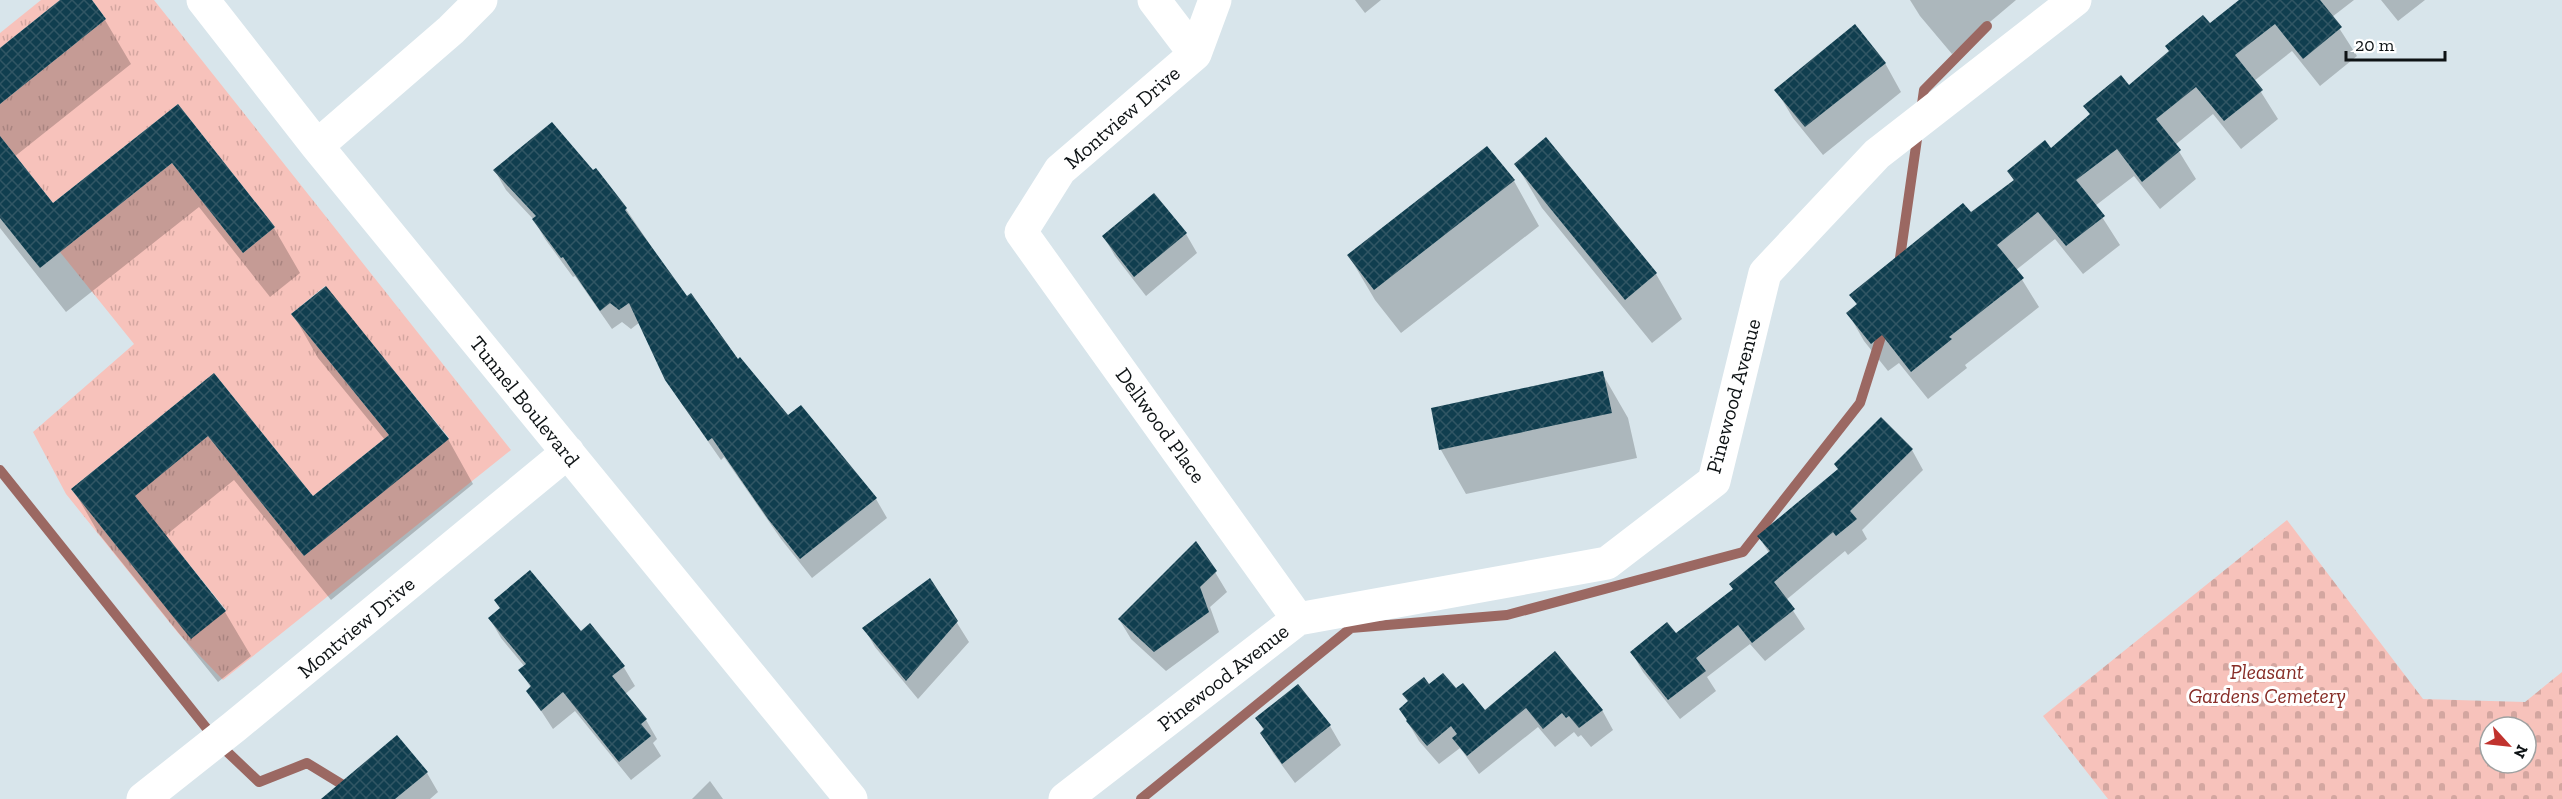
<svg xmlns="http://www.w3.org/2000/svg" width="2562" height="799" font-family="'Zilla Slab',serif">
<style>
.grass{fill:url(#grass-tufts);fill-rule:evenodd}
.cemetery{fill:url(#cemetery-stones);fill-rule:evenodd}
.shadow{fill:#0003}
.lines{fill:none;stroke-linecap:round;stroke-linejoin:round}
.stream{stroke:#9b6862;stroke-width:10}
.building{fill:url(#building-cross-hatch)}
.minor{stroke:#fff;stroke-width:33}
.labels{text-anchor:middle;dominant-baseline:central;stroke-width:6;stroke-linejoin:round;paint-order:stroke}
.street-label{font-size:21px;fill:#0e1315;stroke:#fff}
.park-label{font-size:21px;font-style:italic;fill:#872d27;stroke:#fff}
</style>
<defs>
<pattern id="grass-tufts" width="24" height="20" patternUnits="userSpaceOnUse" patternTransform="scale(1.5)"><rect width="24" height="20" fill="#f7c2bb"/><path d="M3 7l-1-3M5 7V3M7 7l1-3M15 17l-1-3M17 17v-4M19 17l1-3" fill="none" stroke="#d3a6a0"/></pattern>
<pattern id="cemetery-stones" width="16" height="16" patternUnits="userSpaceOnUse" patternTransform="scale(1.5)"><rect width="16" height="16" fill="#f7c2bb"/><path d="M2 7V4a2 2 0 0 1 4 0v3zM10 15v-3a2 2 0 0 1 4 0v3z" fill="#d3a6a0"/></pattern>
<pattern id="building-cross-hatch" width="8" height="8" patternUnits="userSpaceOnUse" patternTransform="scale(1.5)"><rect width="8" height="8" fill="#103e4f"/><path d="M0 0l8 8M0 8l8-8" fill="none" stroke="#315664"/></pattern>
</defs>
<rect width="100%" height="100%" fill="#d8e5eb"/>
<path class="grass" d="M41,0h19l-60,48v-15z
M92,0h62l357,450 -288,230 -45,-47 -112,-139 -33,-62 101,-88 -74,-92 112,-89 71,90 32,-26 -97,-123 -125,99 -53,-67v-32l106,-85zM325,286l124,152 -145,118 -96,-120 -74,60 92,114 -35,28 -120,-149 143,-116 99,123 76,-61 -98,-121z"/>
<path class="cemetery" d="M2287,520l136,179 102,3 37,-30v127h-454l-65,-83zM2490,727h36v36h-36z"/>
<path class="shadow" d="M62,0h28l15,20 26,44 -117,93 38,48 125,-99 97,122 26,45 -30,24 -71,-90 -133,105 -66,-84v-178z
M1355,0h26l-16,13z
M1910,0h106l-64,54 -32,-38z
M2242,0h112l-22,17 25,39 -37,30 -28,-35 -38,30 24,38 -37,30 -28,-35 -38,31 21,34 -36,30 -26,-33 -39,30 25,39 -37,29 -28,-35 -39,31 23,37 -74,58 2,3 -39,31 -29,-36 -11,8 -24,-30 -16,-28 9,-8 -6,-10 120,-81 43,-33 -5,-10 42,-21 40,-34 -6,-10 44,-19z
M2381,0h44l-27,21z
M1885,63l16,29 -78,63 -30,-37 -17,-28z
M1546,139l110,135 26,45 -30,24 -110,-135 -26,-44z
M1487,148l27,33 25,45 -138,107 -26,-33 -26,-44z
M596,170l30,39 60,89 52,63 50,57 88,81 11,19 -75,60 -31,-39 -57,-82 -3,3 -42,-60 -39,-78 -9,7 -9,-7 -10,7 -37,-53 -2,1 -28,-38 -11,-19 -28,-30 -11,-19 98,1z
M1186,234l11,19 -51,43 -31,-40 -11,-19z
M293,314l155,125 25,45 -142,116 -97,-120 -69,56 60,76 26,44 -33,26 -119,-148 -26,-45 141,-114 99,123 72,-58 -67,-82z
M1602,373l26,45 9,40 -171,36 -25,-44 -8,-40z
M1881,419l31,31 11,20 -61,60 5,9 -19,16 -3,-4 -59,49 19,29 -40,32 -15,-17 -43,33 9,14 -36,28 -37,-47 -11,-19 44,-18 58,-45 35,-37 -10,-16 80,-67z
M1215,572l12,20 -17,15 9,25 -53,39 -35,-32 -12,-20z
M930,580l39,62 -51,57 -43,-52 -11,-19z
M496,601l84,32 43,33 12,20 -10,8 21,26 11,19 -4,4 8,13 -30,24 -56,-69 -22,18 -25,-38 3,-3 -11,-18 5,-3 -24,-29 -11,-19 11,-10z
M1555,653l47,57 11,20 -22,17 -10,-12 -3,2 -4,-5 -19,15 -17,-20 -59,47 -19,-26 -21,16 -20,-23 -19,-32 9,-7 -5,-7 25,-9 27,4 29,22z
M1257,718l73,8 11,19 -46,38 -22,-30 -11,-20 2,-2z
M427,773l11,19 -8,7h-107z
M710,781l13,18h-31z"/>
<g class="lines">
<path class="stream" d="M1921,111l3,-21 63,-64
M1899,265l19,-133
M0,470l220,275 39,37 48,-19 59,36
M1141,799l210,-171 156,-13 236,-63 117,-149 25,-79"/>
</g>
<path class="building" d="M60,0h32l14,19 -106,85v-56z
M2239,0h81l22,27 -39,32 -28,-35 -40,31 28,35 -39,31 -28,-34 -40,32 25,31 -39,32 -25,-33 -41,31 29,36 -39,30 -28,-34 -41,33 27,33 -75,59 3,2 -41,33 -29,-37 -11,9 -25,-31 11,-9 -8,-9 114,-92 8,9 43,-32 -7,-9 38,-31 6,8 39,-34 -7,-8 38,-31 8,10 40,-34 -4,-5 38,-31 7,8z
M1855,24l31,39 -81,64 -31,-37z
M178,104l97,123 -32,26 -71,-90 -132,105 -40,-50v-82l53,67z
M552,122l41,48 3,-2 31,40 -2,2 62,86 4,-3 47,66 2,-2 48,58 13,-10 76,93 -77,61 -32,-40 -56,-81 -4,3 -43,-61 -36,-77 -10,7 -9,-7 -10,8 -37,-54 -2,1 -29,-39 4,-3 -43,-46z
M1546,137l111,136 -32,27 -111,-136z
M1487,146l28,34 -141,110 -27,-35z
M1154,193l33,40 -53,44 -32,-41z
M326,286l123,153 -145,117 -96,-120 -73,60 91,115 -35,28 -120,-150 143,-116 99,123 76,-61 -98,-121z
M1603,371l9,42 -173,37 -8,-42z
M1881,417l32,32 -63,62 7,8 -21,17 -3,-4 -59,50 21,27 -43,34 -14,-18 -42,33 10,13 -38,29 -38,-48 37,-30 9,11 57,-44 -4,-5 41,-33 -13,-15 81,-67 -4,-5z
M1196,541l21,30 -17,16 9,25 -55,40 -36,-33z
M530,570l51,61 9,-8 35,43 -13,10 35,43 -6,5 10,12 -32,26 -56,-70 -22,19 -15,-20 5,-5 -13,-16 8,-6 -38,-46 12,-10 -6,-8z
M930,578l28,43 -52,60 -44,-53z
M1555,651l48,59 -24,18 -10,-12 -3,2 -4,-5 -19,16 -17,-21 -59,48 -15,-18 5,-4 -6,-8 -24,20 -21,-25 1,-1 -8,-11 9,-8 -6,-7 22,-17 5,7 14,-11 13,15 7,-5 22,27z
M1298,684l33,41 -49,39 -22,-31 4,-4 -9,-11z
M397,735l31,37 -33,27h-74z"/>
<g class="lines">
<path class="minor" d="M203,0l114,146 534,653
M1154,0l41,54
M1215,0l-20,54 -135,116 -39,62 277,387
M317,146l134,-116 30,-30
M143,799l91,-72 334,-275
M1065,799l233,-180 309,-56 107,-82 51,-208 112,-119 198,-154"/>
</g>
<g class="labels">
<g class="street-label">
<text transform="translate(1122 117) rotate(-41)">Montview Drive</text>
<text transform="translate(1733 396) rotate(-75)">Pinewood Avenue</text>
<text transform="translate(525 401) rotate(51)">Tunnel Boulevard</text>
<text transform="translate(1161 425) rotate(54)">Dellwood Place</text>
<text transform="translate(356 627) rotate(-40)">Montview Drive</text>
<text transform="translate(1223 677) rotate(-38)">Pinewood Avenue</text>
</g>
<g class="park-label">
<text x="2267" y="671">Pleasant<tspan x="2267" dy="24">Gardens Cemetery</tspan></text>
</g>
</g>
<g transform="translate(2508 745) rotate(117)"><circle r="28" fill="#ffffff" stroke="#9fa1a1" stroke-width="1.5"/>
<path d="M0-4.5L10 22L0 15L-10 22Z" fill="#c1332e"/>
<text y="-9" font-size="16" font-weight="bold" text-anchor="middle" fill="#0e1315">N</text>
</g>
<path d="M2346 51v9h99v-9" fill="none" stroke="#0e1315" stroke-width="3"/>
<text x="2355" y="51" font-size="18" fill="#0e1315" stroke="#ffffff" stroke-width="4.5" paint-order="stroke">20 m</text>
</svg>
